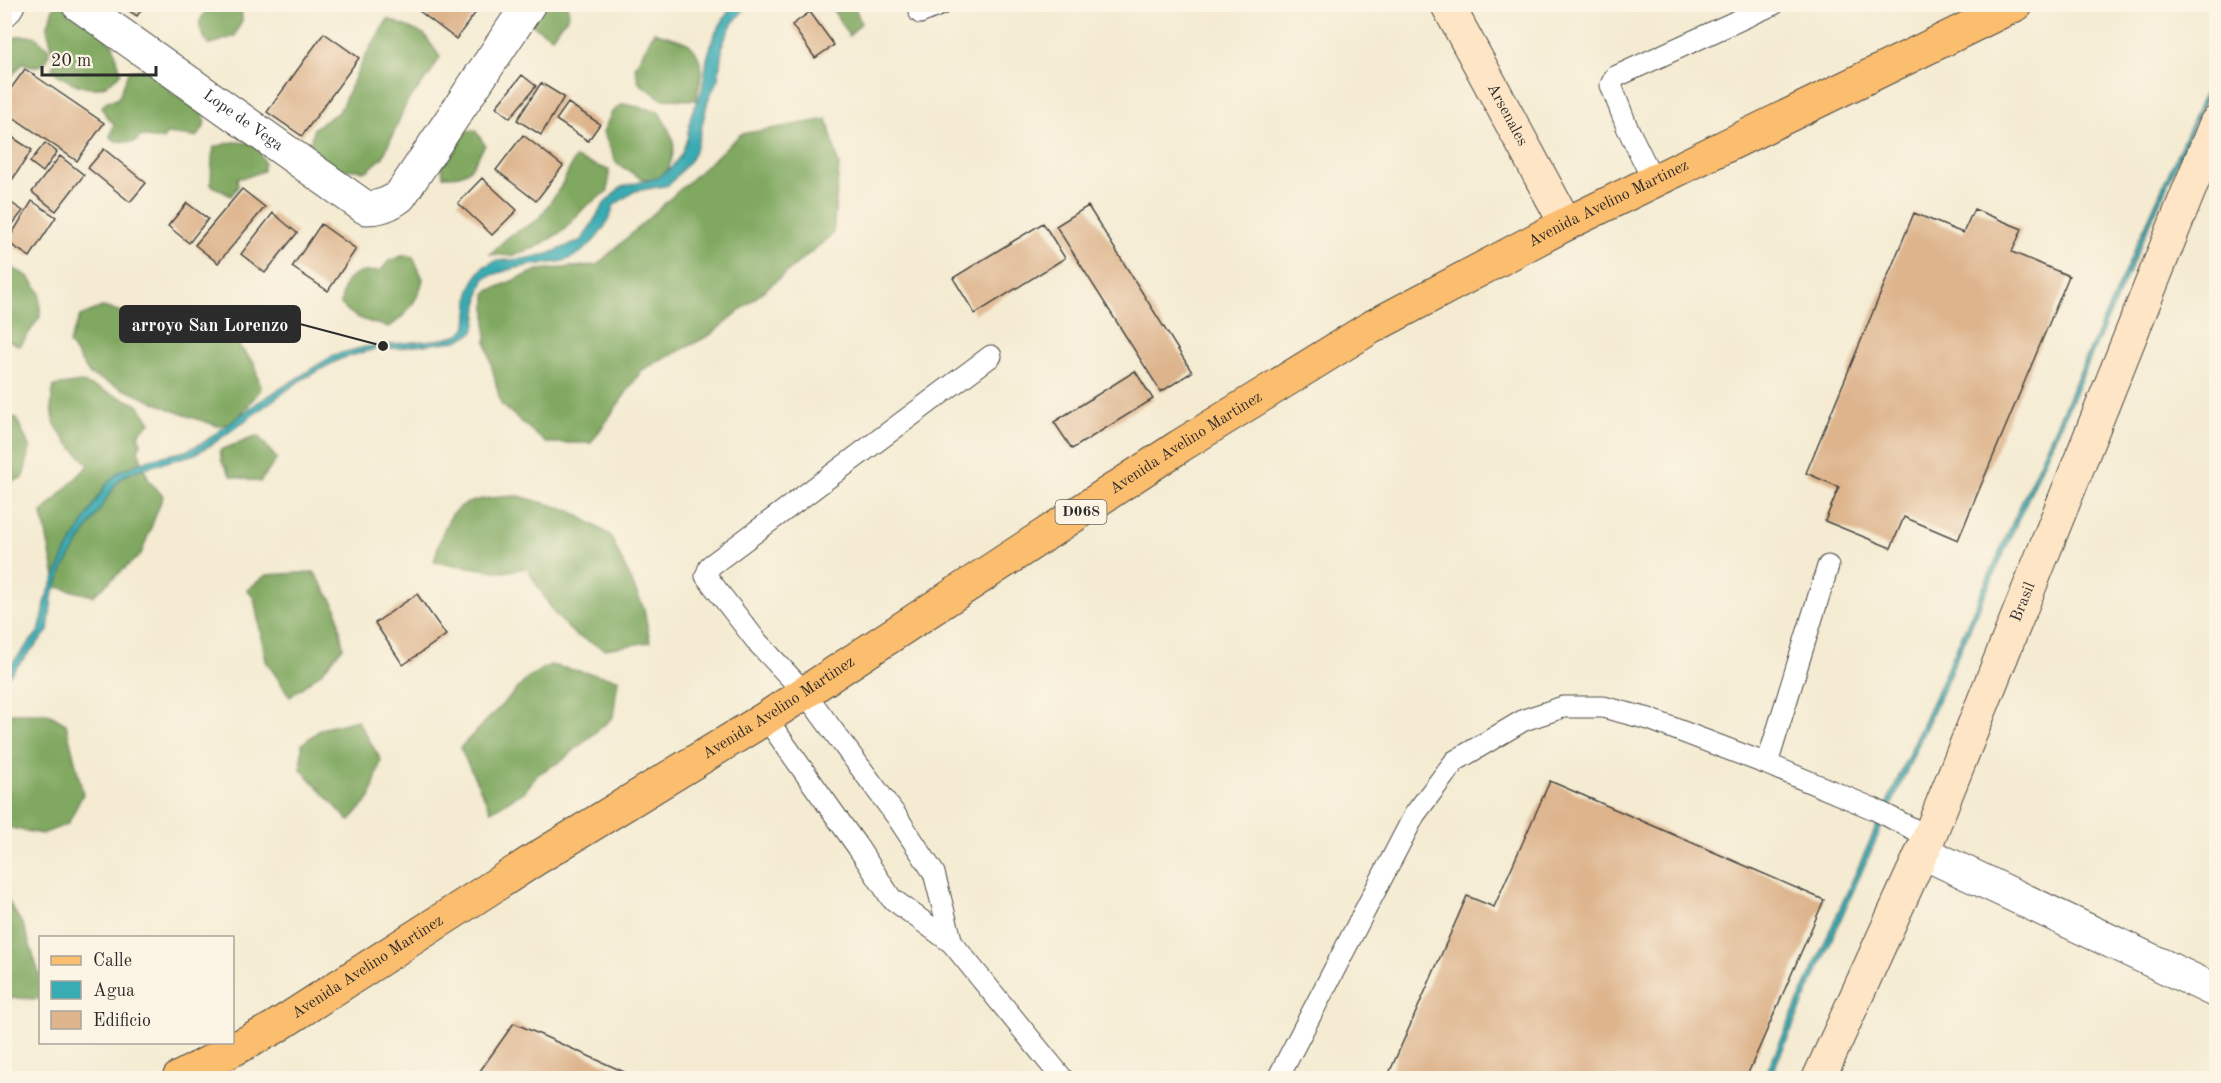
<svg xmlns="http://www.w3.org/2000/svg" width="2221" height="1083" font-family="'Old Standard TT',serif">
<style>
.forest{fill:#80a860;stroke:#566a46;stroke-width:1.5}
.water{fill:#39abb3;stroke:#326b6f;stroke-width:1.5}
.building{fill:#ddb48c}
.lines{fill:none;stroke-linecap:round;stroke-linejoin:round}
.service-casing{stroke:#494844;stroke-width:23}
.minor-casing{stroke:#494844;stroke-width:35}
.secondary-casing{stroke:#494844;stroke-width:35}
.primary-casing{stroke:#494844;stroke-width:35}
.service{stroke:#fff;stroke-width:21}
.minor{stroke:#fff;stroke-width:33}
.secondary{stroke:#fde5c5;stroke-width:33}
.primary{stroke:#fbbd6e;stroke-width:33}
.labels{text-anchor:middle;dominant-baseline:central;stroke-width:4.5;stroke-linejoin:round;paint-order:stroke}
.shield{fill:#fcf5e5;stroke:#6a6863;stroke-width:1.5}
.shield-label{font-size:15px;font-weight:bold;fill:#2b2b2b}
.street-label{font-size:16px;fill:#2b2b2b;stroke:#fcf5e5}
.leader{fill:none;stroke:#2b2b2b;stroke-width:2}
.callout-dot{fill:#2b2b2b;stroke:#fcf5e5;stroke-width:2}
.callout{fill:#2b2b2b;stroke:#2b2b2b;stroke-width:2}
.callout-label{font-size:18px;text-anchor:middle;font-weight:bold;fill:#fff}
</style>
<rect width="100%" height="100%" fill="#fcf5e5"/>
<filter id="ink" filterUnits="userSpaceOnUse"><feTurbulence type="fractalNoise" baseFrequency=".0167" numOctaves="2"/><feDisplacementMap in="SourceGraphic" scale="12" xChannelSelector="R" yChannelSelector="G"/><feConvolveMatrix kernelMatrix="1 2 1 2 8 2 1 2 1" color-interpolation-filters="sRGB"/></filter>
<filter id="wash" filterUnits="userSpaceOnUse"><feTurbulence type="fractalNoise" baseFrequency=".008" numOctaves="4" result="noise"/><feDisplacementMap in="SourceGraphic" scale="24" xChannelSelector="R" yChannelSelector="G"/><feGaussianBlur stdDeviation="1.35" result="paint"/><feColorMatrix in="noise" values="0 0 0 0 0 0 0 0 0 0 0 0 0 0 0 0 0 1.4 0 .05"/><feComposite in="paint" operator="in"/></filter>
<g filter="url(#wash)">
<rect width="100%" height="100%" fill="#f4ebd2"/>
<path class="forest" d="M212,4l29,1 1,15 -7,16 -26,9c-13,-19 -13,-24 3,-41z
M54,5l20,2 39,38 8,28c-4,4 -9,9 -15,12 -16,9 -41,-4 -54,-15l3,-11 -8,-30z
M536,5h31l2,10 -17,22 -25,-15z
M830,5h24l7,18 -12,13z
M388,19l36,15 16,23 -10,17 -23,28 -24,55 -16,14 -40,-3 -18,-20 5,-20 25,-16 26,-56z
M654,32c8,3 31,8 36,13 17,16 11,36 6,55l-34,-1 -23,-16 -4,-16z
M19,36h15l15,13c0,18 -11,20 -26,14l-18,21v-42z
M154,69l7,3 11,22c7,3 17,5 23,10 13,9 13,25 0,33l-29,-3 -3,6 -22,-4 -6,6 -20,-1 -5,-4 4,-13 -8,-8 -4,-9 5,-6 11,-2 11,-28z
M623,104l35,7c21,35 19,34 5,72l-22,-5 -24,-14 -14,-32 9,-20z
M827,119l12,47 -6,68 -123,101 -68,35 -51,73h-45l-45,-39 -15,-61v-51l52,-22 59,-5 144,-131z
M475,130l10,15c-15,24 -13,32 -42,31l-1,-10 14,-16 -1,-18z
M233,142l22,1 9,19 -1,9 -16,6 -10,1 1,8 -7,10 -20,-11 1,-28 2,-10z
M575,158l34,12 -1,21 -23,16 -22,24 -27,16 -25,9 -21,-2 19,-18 29,-16 22,-32z
M405,255l8,2 10,22c-4,20 -17,37 -34,48 -17,-4 -36,-8 -48,-23 2,-28 12,-33 39,-33l9,-10z
M5,264l24,13 11,16v24l-20,29 -15,-7z
M102,307l33,8 15,11 17,7 24,-2 14,4 25,1 24,27 7,26 -27,34 -16,3 -36,-12 -92,-39 -21,-32 11,-27z
M81,382l56,22 14,18 -13,12 3,10 -3,6 11,31 14,15 -22,58 -48,42 -36,-9 -15,-74 47,-48c-25,-28 -45,-38 -35,-79z
M5,415l11,3 14,30 -7,30 -18,5z
M258,436l19,23 -17,23 -29,-6 -9,-14 -2,-12z
M519,496l50,14 41,25 34,74 6,33 -45,7 -30,-14 -21,-22 -27,-45 -24,4 -69,-10c3,-13 11,-42 22,-52 15,-13 44,-13 63,-14z
M314,572l22,35 7,40 -20,24 -33,26 -24,-36 -12,-63 -7,-8 19,-15z
M550,665l68,14 -5,38 -50,43 -25,14 -14,18 -33,19 -31,-63 70,-72z
M5,713h42l19,11 17,70 -15,30 -26,10 -37,-7z
M357,720l24,40 -11,38 -21,23 -48,-52 1,-25 19,-15z
M4,894l20,33 16,49v23l-28,-1 -7,7z"/>
<path class="water" d="M733,4l15,1 -16,19 -9,19 -5,36 -10,21 -11,46 -6,13 -22,26 -34,6 -21,14c-6,23 -27,49 -51,56 -7,2 -16,2 -24,3 -18,2 -37,7 -54,14 -10,20 -5,32 -11,54l-17,9 -59,7 -23,1 -35,10 -39,21 -87,63 -19,11 -58,16 -13,6 -9,9 -51,82 -12,30 -4,34 -43,49v-8l34,-41 5,-19 1,-12 20,-46 31,-53 10,-16 14,-14 30,-12 36,-8 18,-9 53,-39 77,-48 31,-8 79,-8 14,-4 9,-9 3,-35 5,-13 8,-11 12,-6 28,-2 25,-5 34,-14 22,-36 17,-17 36,-9 14,-10 10,-13 6,-16 4,-24 11,-25 5,-31 7,-24z
M2209,83l3,2 -442,993h-6z"/>
<g id="blocks">
<path class="building" d="M181,4h13l-4,6z
M410,4h72l-26,35z
M120,5h25l-8,11z
M810,12l24,33 -19,13 -23,-33z
M324,33l35,25 -57,78 -35,-24z
M25,69l79,54 -27,38 -73,-50v-13z
M522,75l14,11 -26,32 -14,-11z
M541,83l23,14 -23,38 -24,-15z
M568,103l32,21 -12,17 -32,-21z
M4,132l28,18 -20,30 -8,-4z
M523,135l40,31 -27,35 -40,-31z
M45,143l12,9 -14,20 -13,-10z
M104,149l42,34 -16,19 -42,-34z
M60,156l24,19 -28,36 -24,-19z
M482,178l35,32 -25,25 -34,-32z
M242,189l23,18 -47,56 -23,-18z
M4,198l19,13 -19,24z
M32,201l24,16 -26,40 -23,-15z
M187,203l21,16 -19,24 -21,-17z
M1088,206l104,166 -31,20 -105,-166z
M1974,209l48,20 -10,23 57,24 -111,264 -54,-23 -13,31 -66,-27 14,-34 -33,-14 108,-260 49,20z
M273,213l24,20 -32,40 -24,-19z
M1043,223l22,35 -90,56 -22,-36z
M321,224l35,25 -28,42 -36,-24z
M1135,371l18,28 -81,50 -18,-27z
M417,594l29,41 -43,30 -28,-42z
M1550,781l274,119 -78,178h-359l80,-182 27,11z
M514,1023l124,55h-163z"/>
</g>
</g>
<g filter="url(#ink)">
<use href="#blocks" fill-opacity="0" stroke="#494844" stroke-width="1.5"/>
<g class="lines">
<g class="service-casing">
<path id="service" d="M920,13l22,-9
M1654,182l-27,-55 -16,-42 4,-8 159,-73
M766,718l91,128 34,52 61,45 110,135
M1767,764l61,-198
M952,943l-18,-70 -37,-56 -92,-124 -47,-50 -52,-67 4,-10 281,-210
M1278,1078l137,-264 40,-53 69,-41 39,-13h40l46,12 118,45 107,45 55,28"/>
</g>
<g class="minor-casing">
<g id="minor">
<path id="s1" d="M78,4l288,204c14,0 24,-4 34,-12l129,-192"/>
<path d="M4,10l4,-6"/>
<path d="M1922,852l294,139"/>
</g>
</g>
<g class="secondary-casing">
<g id="secondary">
<path id="s2" d="M1447,4l119,220"/>
<path id="s3" d="M1819,1078l110,-241 287,-714"/>
</g>
</g>
<g class="primary-casing">
<g id="primary">
<path id="s4" d="M179,1078l95,-50 260,-168 232,-142 414,-272 190,-118 196,-104 451,-220"/>
</g>
</g>
<use href="#service" class="service"/>
<use href="#minor" class="minor"/>
<use href="#secondary" class="secondary"/>
<use href="#primary" class="primary"/>
</g>
</g>
<g class="labels">
<rect class="shield" x="1055.5" y="500" width="51" height="24" rx="4.5"/>
<g class="shield-label">
<text x="1081" y="512">D068</text>
</g>
<g class="street-label">
<text stroke="none"><textPath href="#s2" startOffset="126">Arsenales</textPath></text>
<text stroke="none"><textPath href="#s1" startOffset="202">Lope de Vega</textPath></text>
<text stroke="none"><textPath href="#s4" startOffset="1677">Avenida Avelino Martinez</textPath></text>
<text stroke="none"><textPath href="#s4" startOffset="1191">Avenida Avelino Martinez</textPath></text>
<text stroke="none"><textPath href="#s3" startOffset="518">Brasil</textPath></text>
<text stroke="none"><textPath href="#s4" startOffset="705">Avenida Avelino Martinez</textPath></text>
<text stroke="none"><textPath href="#s4" startOffset="219">Avenida Avelino Martinez</textPath></text>
</g>
</g>
<path class="leader" d="M383 346L300 324"/>
<circle class="callout-dot" cx="383" cy="346" r="6"/>
<rect class="callout" x="120" y="306" width="180" height="36" rx="6"/>
<g class="callout-label">
<text x="210" y="331">arroyo San Lorenzo</text>
</g>
<rect width="2221" height="1083" fill="none" stroke="#fcf5e5" stroke-width="24"/>
<rect x="39" y="936" width="195" height="108" fill="#fcf5e5" stroke="#a8a49b" stroke-width="1.5"/>
<rect x="51" y="956" width="30" height="9" fill="#fbbd6e" stroke="#a8a49b" stroke-width="1.5"/>
<text x="93" y="966" font-size="18" fill="#2b2b2b">Calle</text>
<rect x="51" y="981" width="30" height="18" fill="#39abb3" stroke="#a8a49b" stroke-width="1.5"/>
<text x="93" y="996" font-size="18" fill="#2b2b2b">Agua</text>
<rect x="51" y="1011" width="30" height="18" fill="#ddb48c" stroke="#a8a49b" stroke-width="1.5"/>
<text x="93" y="1026" font-size="18" fill="#2b2b2b">Edificio</text>
<path d="M42 66v9h114v-9" fill="none" stroke="#2b2b2b" stroke-width="3"/>
<text x="51" y="66" font-size="18" fill="#2b2b2b" stroke="#fcf5e5" stroke-width="4.5" paint-order="stroke">20 m</text>
</svg>
